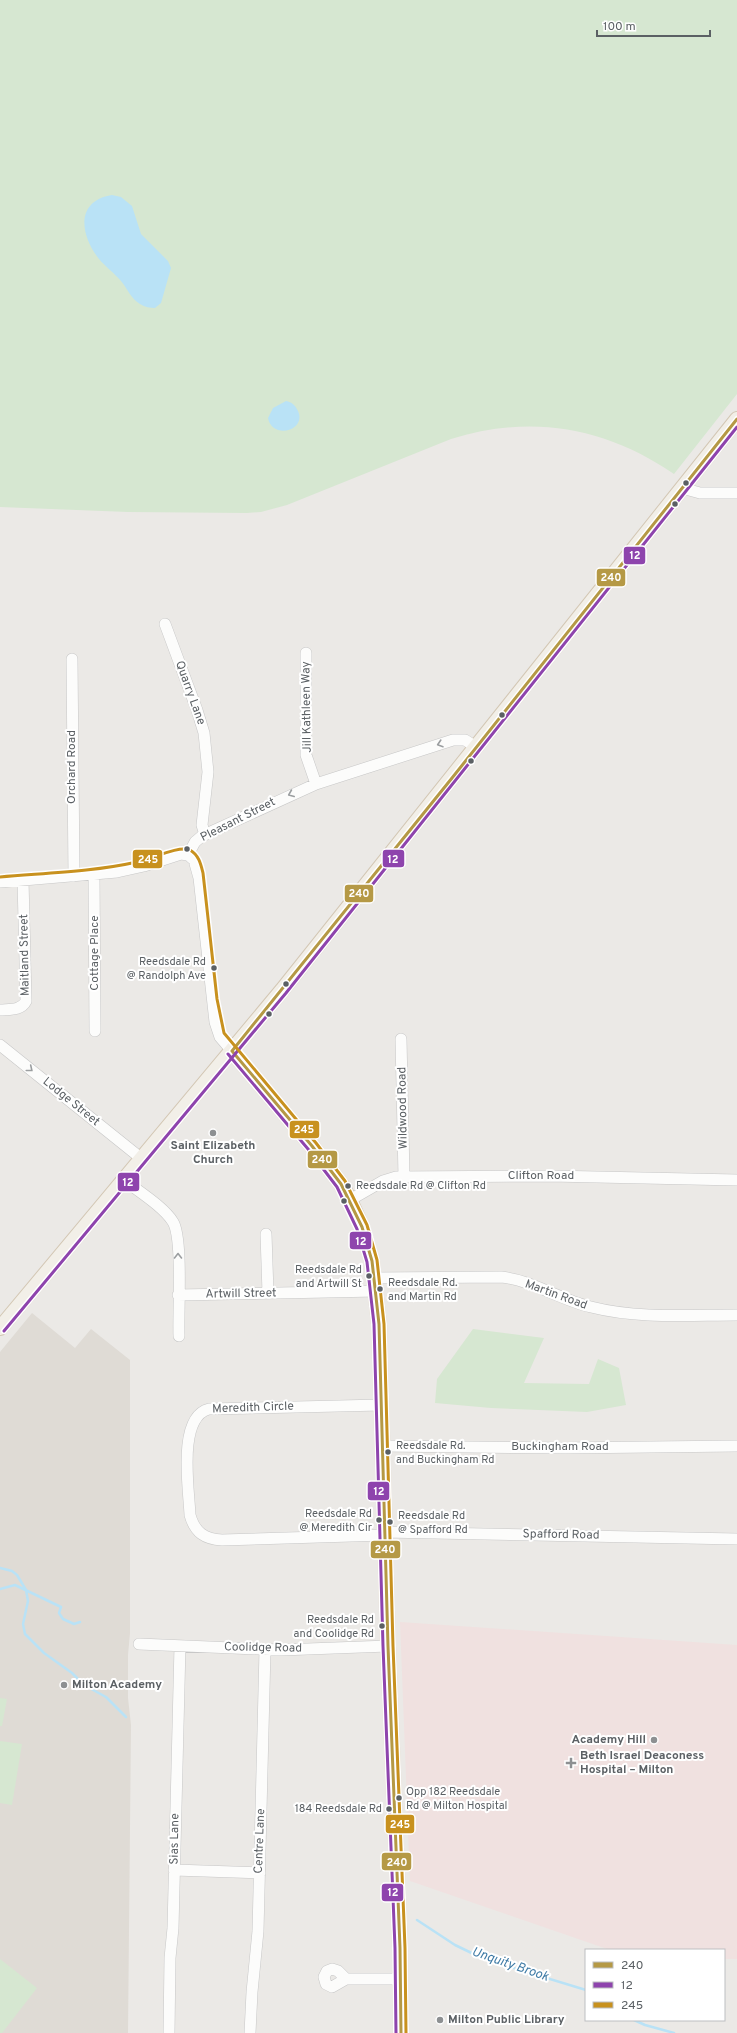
<svg xmlns="http://www.w3.org/2000/svg" width="737" height="2033" font-family="Overpass,sans-serif">
<style>
.education{fill:#dfdbd5}
.medical{fill:#f0e1e0}
.green{fill:#d6e7d1}
.water{fill:#b9e2f6}
.lines{fill:none;stroke-linecap:round;stroke-linejoin:round}
.stream{stroke:#b9e2f6;stroke-width:2.5}
.minor-casing{stroke:#c7c7c7;stroke-width:12}
.major-casing{stroke:#d3c7b4;stroke-width:16}
.minor{stroke:#fcfcfb;stroke-width:11}
.major{stroke:#f2efe8;stroke-width:14}
.bus-1-casing{stroke:#fff;stroke-width:6}
.bus-2-casing{stroke:#fff;stroke-width:6}
.bus-3-casing{stroke:#fff;stroke-width:6}
.bus-1{stroke:#b59945;stroke-width:3}
.bus-2{stroke:#8e44ad;stroke-width:3}
.bus-3{stroke:#c8911e;stroke-width:3}
.oneway{stroke:#9b9ea0}
.bus-dot{fill:#5b6064;stroke:#fff;stroke-width:1.5}
.poi-dot{fill:#8d9092;stroke:#fff;stroke-width:1.5}
.labels{text-anchor:middle;dominant-baseline:central;stroke-width:4;stroke-linejoin:round;paint-order:stroke}
.bus-label{font-size:11px;fill:#5b6064;stroke:#fff;text-anchor:end}
.street-label{font-size:12px;fill:#5b6064;stroke:#fff}
.poi-label{font-size:12px;font-weight:bold;fill:#5b6064;stroke:#fff;text-anchor:start}
.water-label{font-size:13px;font-style:italic;fill:#3f7ba6;stroke:#fff}
.line-badge{stroke:#fff;stroke-width:1.5}
.badge-label{font-size:11px;text-anchor:middle;font-weight:bold;fill:#fff}
</style>
<rect width="100%" height="100%" fill="#ebe9e6"/>
<path class="education" d="M32,1313l43,35 16,-19 39,31v273l-2,22v43l3,27 -3,308h-128v-681z"/>
<path class="medical" d="M400,1622l337,23v314h-13v-9h-114l-200,-69z"/>
<path class="green" d="M0,0h737v394l-63,80c-69,-47 -142,-60 -223,-35l-164,66 -26,7 -14,1 -119,-1 -128,-5z
M473,1329l71,9 -20,45 65,1 9,-25 21,9 7,37 -39,7 -96,-4 -56,-5 2,-24z
M0,1698l7,1 -5,27h-2z
M0,1741l22,3 -10,61 -12,-2z
M0,1959l37,29 -35,45h-2z"/>
<path class="water" d="M112,195l9,2 11,9 9,28 27,27 3,7 -10,35 -6,5c-5,0 -10,-1 -15,-4 -9,-5 -13,-16 -19,-23 -7,-8 -16,-15 -22,-22 -19,-24 -24,-58 13,-64z
M286,401c6,1 9,4 12,10 9,20 -26,29 -30,7l5,-10z"/>
<g class="lines">
<path class="stream" d="M0,1568l12,3 5,4 9,15 2,11 -5,23 2,10 19,19 28,20 12,12 22,12 20,20
M0,1589l15,-4 46,22 -2,6 4,6 11,5 6,-2
M417,1920l38,25 29,14 102,31
M634,2020l11,5 29,8"/>
<g class="minor-casing">
<path id="minor" d="M682,488l18,5h37
M165,624l32,86 7,23 4,39 -6,53 3,10
M306,653v102l10,29
M72,659l2,217
M188,855l7,-13 7,-6 114,-52 137,-44h12l11,7
M94,874l1,157
M0,882l117,-10 27,-6 37,-12 7,1 6,5 5,18 16,144 5,15 12,14
M0,1010c9,-1 21,1 26,-9l-3,-121
M401,1039l3,138
M0,1045l142,114
M124,1180c14,11 40,27 49,42 10,16 5,91 6,114
M350,1200l33,-19 13,-4 154,-1 187,4
M266,1234l2,59
M375,1278l126,-1c31,3 59,23 90,30 47,12 97,8 146,8
M178,1295l199,-4
M381,1405l-172,4c-32,8 -20,81 -19,106 5,18 15,24 32,25l162,-5
M382,1446l183,2 172,-2
M384,1532l353,7
M139,1644l142,6 107,-4
M174,1870l86,3
M332,1969l6,2 8,8 -14,8 -6,-3 -2,-7 3,-6z
M346,1979h55
M169,2033l1,-75 3,-30 7,-282
M250,2033l2,-41 6,-61 7,-281"/>
</g>
<g class="major-casing">
<path id="major" d="M232,1051l80,95 29,38 9,16 12,27 10,34 7,63 9,322 12,302 1,85
M0,1328l282,-338 455,-571"/>
</g>
<use href="#minor" class="minor"/>
<use href="#major" class="major"/>
<g class="bus-1-casing">
<path id="bus-1" d="M232,1051l80,95 29,38 21,43 10,34 7,63 9,322 12,302 1,85
M232,1051l220,-273 285,-359"/>
</g>
<g class="bus-2-casing">
<path id="bus-2" d="M228,1054l80,95 29,38 20,42 10,33 7,62 9,322 12,302 1,85
M4,1331l282,-338 451,-566"/>
</g>
<g class="bus-3-casing">
<path id="bus-3" d="M0,877c45,-4 92,-5 137,-15 13,-2 41,-17 53,-12 9,5 11,15 13,23l14,126 7,34 92,110 29,38 22,44 10,35 7,64 9,322 12,302 1,85"/>
</g>
<use href="#bus-1" class="bus-1"/>
<use href="#bus-2" class="bus-2"/>
<use href="#bus-3" class="bus-3"/>
</g>
<defs><path id="oneway-chevron" d="M-2-3.5L2.5 0L-2 3.5" fill="none" stroke-width="1.6" stroke-linecap="round" stroke-linejoin="round"/></defs>
<g class="oneway">
<use href="#oneway-chevron" transform="translate(440 744) rotate(162)"/>
<use href="#oneway-chevron" transform="translate(291 794) rotate(157)"/>
<use href="#oneway-chevron" transform="translate(30 1069) rotate(39)"/>
<use href="#oneway-chevron" transform="translate(178 1256) rotate(-90)"/>
</g>
<g class="bus-dot">
<circle cx="686" cy="483" r="3.5"/>
<circle cx="675" cy="504" r="3.5"/>
<circle cx="502" cy="715" r="3.5"/>
<circle cx="471" cy="761" r="3.5"/>
<circle cx="187" cy="849" r="3.5"/>
<circle cx="214" cy="968" r="3.5"/>
<circle cx="286" cy="984" r="3.5"/>
<circle cx="269" cy="1014" r="3.5"/>
<circle cx="348" cy="1186" r="3.5"/>
<circle cx="344" cy="1201" r="3.5"/>
<circle cx="369" cy="1276" r="3.5"/>
<circle cx="380" cy="1289" r="3.5"/>
<circle cx="388" cy="1452" r="3.5"/>
<circle cx="379" cy="1520" r="3.5"/>
<circle cx="390" cy="1522" r="3.5"/>
<circle cx="382" cy="1626" r="3.5"/>
<circle cx="399" cy="1798" r="3.5"/>
<circle cx="389" cy="1809" r="3.5"/>
</g>
<g class="poi-dot">
<circle cx="213" cy="1133" r="4"/>
<circle cx="64" cy="1685" r="4"/>
<circle cx="654" cy="1740" r="4"/>
<path d="M569 1757h4v4h4v4h-4v4h-4v-4h-4v-4h4z"/>
<circle cx="440" cy="2020" r="4"/>
</g>
<g class="labels">
<g class="bus-label">
<text x="206" y="962">Reedsdale Rd<tspan x="206" dy="14">@ Randolph Ave</tspan></text>
<text x="356" y="1186" text-anchor="start">Reedsdale Rd @ Clifton Rd</text>
<text x="362" y="1270">Reedsdale Rd<tspan x="362" dy="14">and Artwill St</tspan></text>
<text x="388" y="1283" text-anchor="start">Reedsdale Rd.<tspan x="388" dy="14">and Martin Rd</tspan></text>
<text x="396" y="1446" text-anchor="start">Reedsdale Rd.<tspan x="396" dy="14">and Buckingham Rd</tspan></text>
<text x="372" y="1514">Reedsdale Rd<tspan x="372" dy="14">@ Meredith Cir</tspan></text>
<text x="398" y="1516" text-anchor="start">Reedsdale Rd<tspan x="398" dy="14">@ Spafford Rd</tspan></text>
<text x="374" y="1620">Reedsdale Rd<tspan x="374" dy="14">and Coolidge Rd</tspan></text>
<text x="406" y="1792" text-anchor="start">Opp 182 Reedsdale<tspan x="406" dy="14">Rd @ Milton Hospital</tspan></text>
<text x="382" y="1809">184 Reedsdale Rd</text>
</g>
<g class="street-label">
<text transform="translate(190 693) rotate(70)">Quarry Lane</text>
<text transform="translate(307 707) rotate(-91)">Jill Kathleen Way</text>
<text transform="translate(72 767) rotate(-90)">Orchard Road</text>
<text transform="translate(238 820) rotate(-27)">Pleasant Street</text>
<text transform="translate(95 953) rotate(-90)">Cottage Place</text>
<text transform="translate(25 955) rotate(-91)">Maitland Street</text>
<text transform="translate(71 1102) rotate(39)">Lodge Street</text>
<text transform="translate(403 1108) rotate(-91)">Wildwood Road</text>
<text x="541" y="1176">Clifton Road</text>
<text transform="translate(241 1294) rotate(-1)">Artwill Street</text>
<text transform="translate(556 1295) rotate(20)">Martin Road</text>
<text transform="translate(253 1408) rotate(-2)">Meredith Circle</text>
<text x="560" y="1447">Buckingham Road</text>
<text transform="translate(561 1535) rotate(1)">Spafford Road</text>
<text transform="translate(263 1648) rotate(1)">Coolidge Road</text>
<text transform="translate(175 1839) rotate(-89)">Sias Lane</text>
<text transform="translate(260 1841) rotate(-88)">Centre Lane</text>
</g>
<g class="poi-label">
<text x="213" y="1146" text-anchor="middle">Saint Elizabeth<tspan x="213" dy="14">Church</tspan></text>
<text x="72" y="1685">Milton Academy</text>
<text x="646" y="1740" text-anchor="end">Academy Hill</text>
<text x="580" y="1756">Beth Israel Deaconess<tspan x="580" dy="14">Hospital – Milton</tspan></text>
<text x="448" y="2020">Milton Public Library</text>
</g>
<g class="water-label">
<text transform="translate(510 1965) rotate(19)">Unquity Brook</text>
</g>
</g>
<g class="line-badge">
<rect x="623" y="546" width="23" height="19" rx="4" fill="#8e44ad"/>
<rect x="596" y="568" width="30" height="19" rx="4" fill="#b59945"/>
<rect x="382" y="849" width="23" height="19" rx="4" fill="#8e44ad"/>
<rect x="132" y="849" width="31" height="20" rx="4" fill="#c8911e"/>
<rect x="344" y="884" width="30" height="19" rx="4" fill="#b59945"/>
<rect x="289" y="1120" width="31" height="19" rx="4" fill="#c8911e"/>
<rect x="307" y="1150" width="31" height="19" rx="4" fill="#b59945"/>
<rect x="117" y="1172" width="23" height="20" rx="4" fill="#8e44ad"/>
<rect x="349" y="1231" width="23" height="19" rx="4" fill="#8e44ad"/>
<rect x="367" y="1481" width="23" height="20" rx="4" fill="#8e44ad"/>
<rect x="370" y="1540" width="31" height="19" rx="4" fill="#b59945"/>
<rect x="385" y="1814" width="30" height="20" rx="4" fill="#c8911e"/>
<rect x="381" y="1852" width="31" height="19" rx="4" fill="#b59945"/>
<rect x="381" y="1883" width="23" height="19" rx="4" fill="#8e44ad"/>
</g>
<g class="badge-label">
<text x="635" y="559">12</text>
<text x="611" y="581">240</text>
<text x="393" y="863">12</text>
<text x="148" y="863">245</text>
<text x="359" y="897">240</text>
<text x="304" y="1133">245</text>
<text x="322" y="1163">240</text>
<text x="128" y="1186">12</text>
<text x="361" y="1245">12</text>
<text x="379" y="1495">12</text>
<text x="385" y="1553">240</text>
<text x="400" y="1828">245</text>
<text x="397" y="1866">240</text>
<text x="393" y="1896">12</text>
</g>
<rect x="585" y="1949" width="140" height="72" fill="#ffffff" stroke="#bdbfc1"/>
<rect x="593" y="1962" width="20" height="6" fill="#b59945" stroke="#bdbfc1"/>
<text x="621" y="1969" font-size="12" fill="#5b6064">240</text>
<rect x="593" y="1982" width="20" height="6" fill="#8e44ad" stroke="#bdbfc1"/>
<text x="621" y="1989" font-size="12" fill="#5b6064">12</text>
<rect x="593" y="2002" width="20" height="6" fill="#c8911e" stroke="#bdbfc1"/>
<text x="621" y="2009" font-size="12" fill="#5b6064">245</text>
<path d="M597 30v6h113v-6" fill="none" stroke="#5b6064" stroke-width="2"/>
<text x="603" y="30" font-size="12" fill="#5b6064" stroke="#ffffff" stroke-width="3" paint-order="stroke">100 m</text>
</svg>
